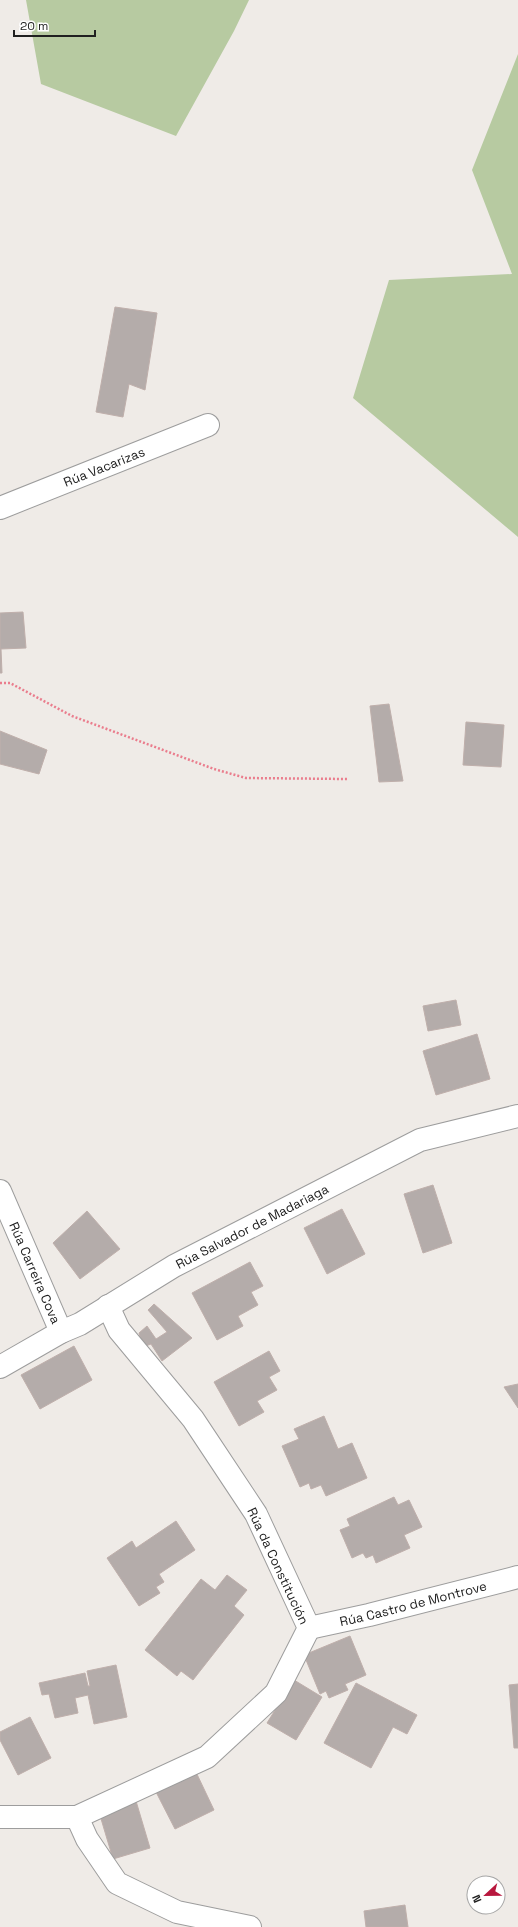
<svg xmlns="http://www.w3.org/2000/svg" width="518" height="1927" font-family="'Space Grotesk',sans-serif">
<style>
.forest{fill:#b7caa1}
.building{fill:#b4acaa;stroke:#bfafab}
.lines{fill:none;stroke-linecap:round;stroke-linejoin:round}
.minor-casing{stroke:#9d9d9d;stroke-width:24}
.path{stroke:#ea7d8d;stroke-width:2.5;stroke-dasharray:2 2;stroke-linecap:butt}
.minor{stroke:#fff;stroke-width:22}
.labels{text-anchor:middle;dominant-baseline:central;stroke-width:4;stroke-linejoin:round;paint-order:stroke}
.street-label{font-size:13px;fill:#202020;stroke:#fff}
</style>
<rect width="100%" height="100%" fill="#efebe7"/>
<path class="forest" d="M26,0h223l-15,31 -58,105 -135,-52z
M518,54v483l-165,-139 36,-118 123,-6 -40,-104z"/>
<path class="building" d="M115,307l42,6 -12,77 -16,-6 -6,33 -27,-5z
M23,612l3,36 -25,1 1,24h-2v-60z
M389,704l14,77 -24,1 -9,-76z
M466,722l38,3 -3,42 -38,-2z
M0,731l47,19 -8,24 -39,-10z
M456,1000l5,25 -33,6 -5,-25z
M477,1034l13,45 -54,16 -13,-44z
M433,1185l19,58 -29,10 -19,-59z
M342,1209l23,45 -38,20 -23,-46z
M87,1211l33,38 -40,30 -27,-36z
M250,1262l13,24 -12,6 7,13 -20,11 5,10 -26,14 -25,-47z
M154,1304l38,34 -30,23 -11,-17 -8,3 -4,-14 8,-7 9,13 11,-7 -19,-22z
M74,1346l18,34 -52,29 -19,-34z
M269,1351l11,20 -11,6 8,13 -20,11 7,11 -25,14 -25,-44z
M518,1384v24l-14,-21z
M324,1416l14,33 14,-6 15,35 -41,18 -5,-11 -10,4 -2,-6 -9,4 -18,-41 17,-7 -5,-10z
M394,1497l4,8 11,-5 13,27 -18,8 6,13 -34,15 -3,-8 -7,3 -3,-5 -11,5 -12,-28 10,-4 -3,-7z
M176,1521l19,29 -36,24 5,8 -8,5 4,6 -21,13 -32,-48 25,-17 4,7z
M227,1575l20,15 -13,16 10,9 -51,65 -12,-9 -4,5 -32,-26 56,-71 14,11z
M350,1636l16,39 -21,9 3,6 -19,8 -3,-7 -6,3 -16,-39z
M116,1665l11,52 -33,7 -6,-29 -13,3 3,15 -23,5 -6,-24 -7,1 -3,-12 46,-10 3,13h2l-3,-15z
M294,1680l28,17 -26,43 -29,-17z
M356,1683l61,32 -10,19 -14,-7 -22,41 -47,-25z
M518,1684v64h-4l-5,-63z
M30,1717l21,41 -33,17 -18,-35v-8z
M195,1770l19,40 -39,19 -20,-39z
M136,1801l14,47 -37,11 -14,-47z
M405,1905l3,22h-42l-2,-16z"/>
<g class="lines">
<g class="minor-casing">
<g id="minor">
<path id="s1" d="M0,508l208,-83"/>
<path id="s2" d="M0,1191l61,141"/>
<path id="s3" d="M0,1367l61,-35 19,-8 94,-58 246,-126 98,-24"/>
<path id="s4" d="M309,1628l60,-13 149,-38"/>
<path d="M0,1817h77l130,-60 69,-64 33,-65 -53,-114 -63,-95 -74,-89 -11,-24"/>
<path d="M77,1817l10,22 30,44 60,29 73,15"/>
</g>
</g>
<path class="path" d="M0,683h10l62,33 142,53 32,9 101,1"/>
<use href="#minor" class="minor"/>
</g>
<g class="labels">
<g class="street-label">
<text stroke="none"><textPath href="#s1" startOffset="112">Rúa Vacarizas</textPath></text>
<text stroke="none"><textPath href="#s3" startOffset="289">Rúa Salvador de Madariaga</textPath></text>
<text stroke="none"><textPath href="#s2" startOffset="89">Rúa Carreira Cova</textPath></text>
<text transform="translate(278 1566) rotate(65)">Rúa da Constitución</text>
<text stroke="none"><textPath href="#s4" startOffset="107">Rúa Castro de Montrove</textPath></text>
</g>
</g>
<g transform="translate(486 1895) rotate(248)"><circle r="19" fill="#ffffff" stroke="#a6a6a6"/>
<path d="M0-3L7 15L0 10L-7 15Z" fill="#b8173e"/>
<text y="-6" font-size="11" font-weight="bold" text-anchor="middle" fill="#202020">N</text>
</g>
<path d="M14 30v6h81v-6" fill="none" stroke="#202020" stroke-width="2"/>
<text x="20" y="30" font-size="12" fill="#202020" stroke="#ffffff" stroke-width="3" paint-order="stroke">20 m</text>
</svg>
